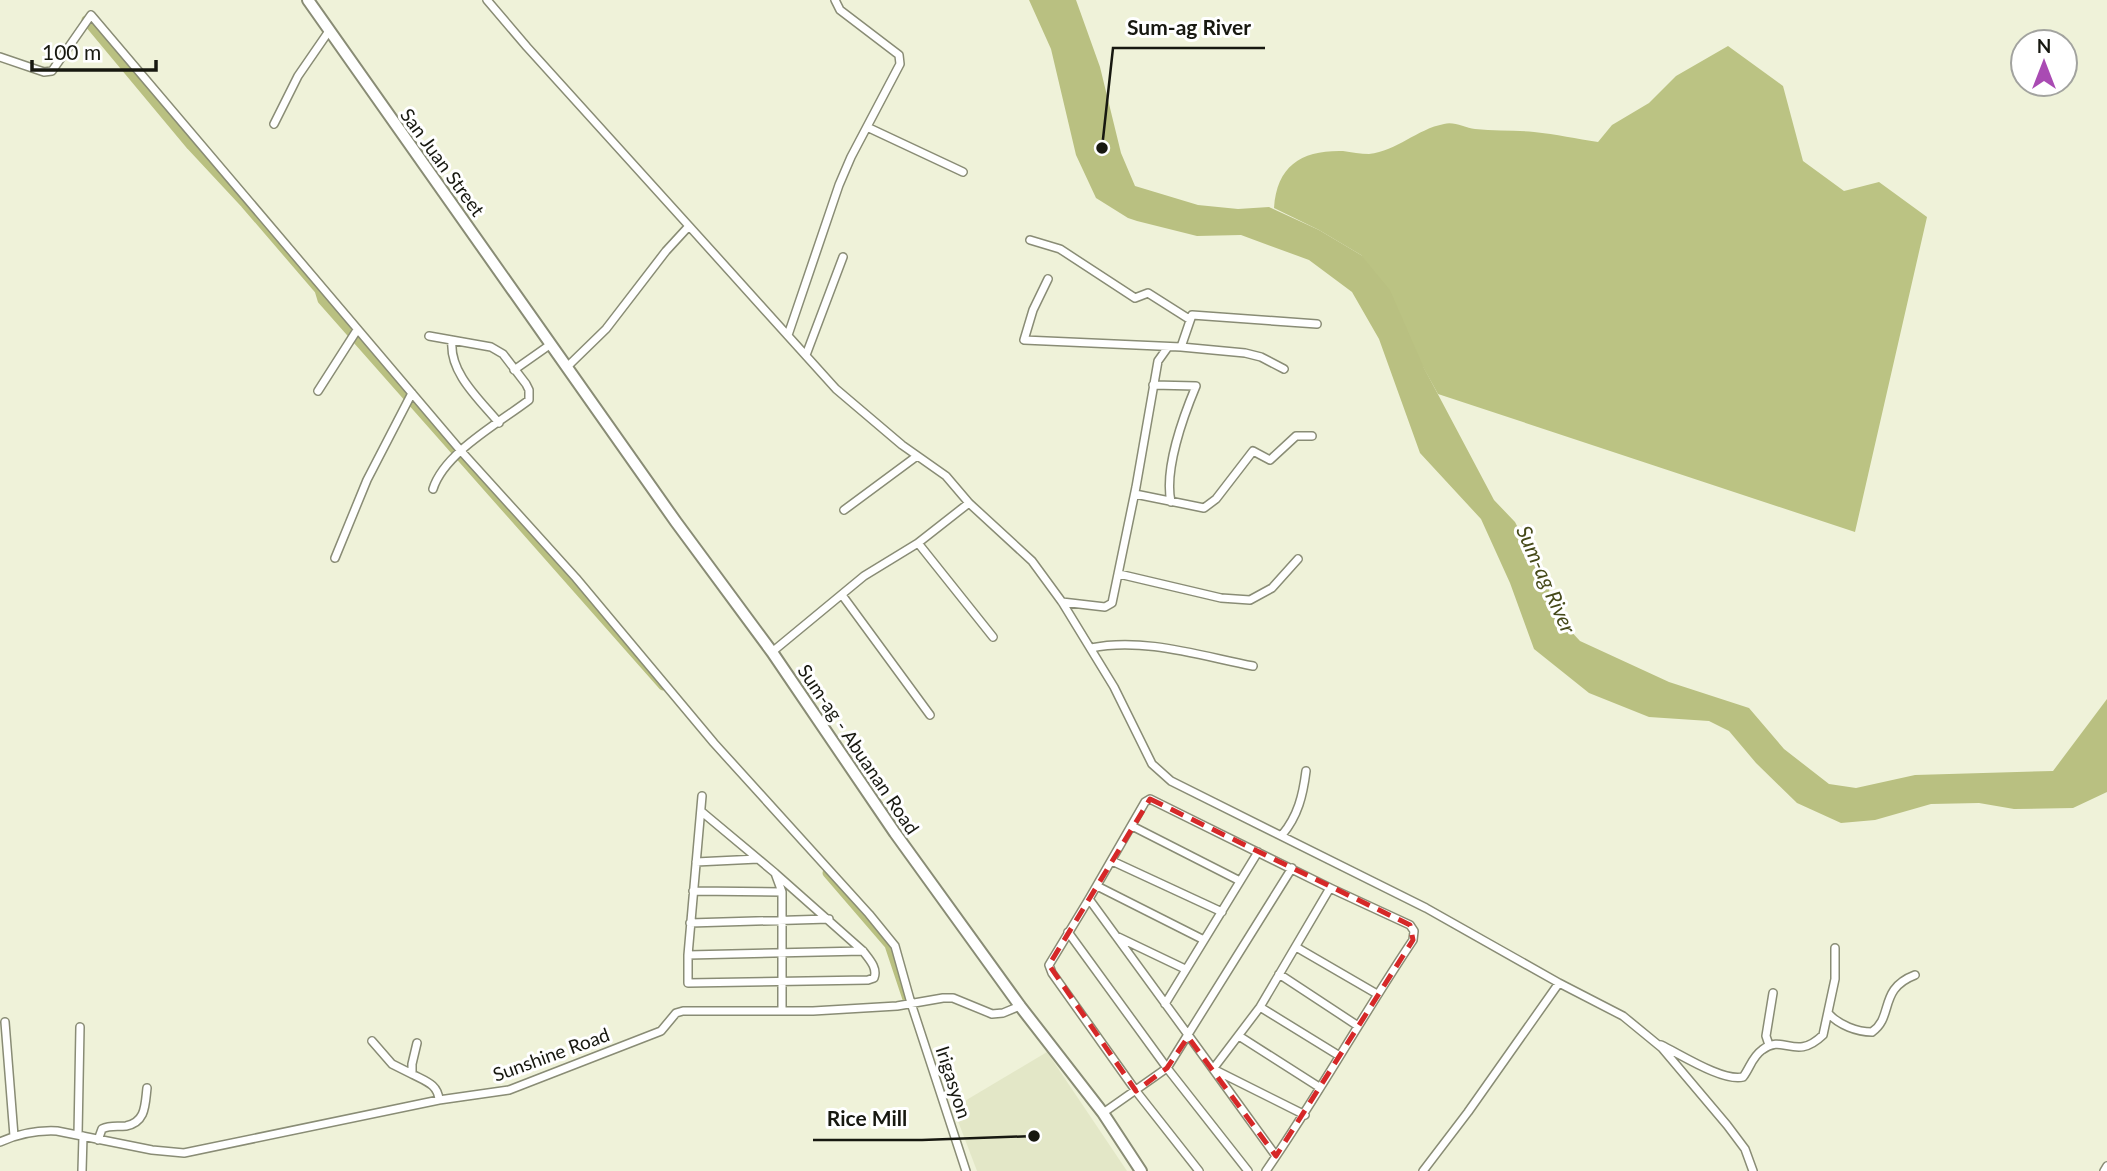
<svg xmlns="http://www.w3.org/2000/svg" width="2107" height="1171" font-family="Lato,sans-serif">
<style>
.built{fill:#e3e7c7}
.forest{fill:#bbc383}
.water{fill:#b9c081}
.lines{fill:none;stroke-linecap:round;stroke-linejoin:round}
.canal{stroke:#b9c081;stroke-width:9}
.street-casing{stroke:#898c75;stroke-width:10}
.secondary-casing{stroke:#898c75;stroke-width:14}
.street{stroke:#fff;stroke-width:7}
.secondary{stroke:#fff;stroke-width:10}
.marked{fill:none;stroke:#d62828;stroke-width:5;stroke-dasharray:14 9;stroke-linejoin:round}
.labels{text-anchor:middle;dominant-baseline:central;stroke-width:6;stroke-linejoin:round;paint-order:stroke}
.street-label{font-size:19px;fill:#171810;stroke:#fff}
.water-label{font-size:21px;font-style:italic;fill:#454919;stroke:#fff}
.leader{fill:none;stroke:#171810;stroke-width:2.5}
.callout-dot{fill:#171810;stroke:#fff;stroke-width:2.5}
.callout-label{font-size:21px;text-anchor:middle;font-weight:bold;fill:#171810;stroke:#fff;stroke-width:6;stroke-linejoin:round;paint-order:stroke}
</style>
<rect width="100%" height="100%" fill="#eff2d9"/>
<path class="built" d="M1047,1052l80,119h-150l-24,-63z"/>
<path class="forest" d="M1728,46l55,40 20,75 41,30 35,-9 48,35 -72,315 -417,-138 -77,-139 -42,-25 -45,-22c3,-43 28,-58 69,-57 8,1 18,3 26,3 28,-3 48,-25 75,-30 10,-3 21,4 31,5 20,2 40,1 59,3 22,2 43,7 64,10l14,-17 37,-22 27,-27z"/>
<path class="water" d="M1029,0h47l24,67 21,86 14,33 63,19 40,4 31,-2 50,23 42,25 29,35 34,78 70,132 21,22 34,67 4,23 27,29 89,41 80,26 35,41 45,35 27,4 59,-13 138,-4 54,-72v93l-34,16 -59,1 -35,-6 -48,1 -56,16 -34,3 -44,-20 -41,-40 -27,-32 -20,-10 -60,-4 -60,-24 -55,-44 -24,-66 -29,-64 -61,-66 -41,-114 -27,-47 -43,-32 -68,-25 -44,1 -60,-15 -9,-3 -32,-20 -20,-43 -25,-106z"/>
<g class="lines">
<path class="canal" d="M86,20l105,126 54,58 74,86 3,10 341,386
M827,873l62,72 18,54"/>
<g class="street-casing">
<path id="street" d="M487,0l40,47 162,179 -23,25 -60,78 -38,37
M0,57l44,15 8,-1 39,-56 370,436 115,127 138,165 155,171 26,32 16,57 55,168
M274,124l24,-48 31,-45
M867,127l96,45
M689,226l147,163 66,56 44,31 23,27 63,58 30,41 52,85 38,77 19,17 255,127 133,75 64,33 39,32 65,77 18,24 8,22
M1030,240l30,9 75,49 13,-5 41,26
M1048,279l-15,31 -9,30 157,7 64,6 16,4 23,12
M788,335l51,-150 12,-28 49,-93 -1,-9 -59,-45 -5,-10
M429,336l62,11 12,7 23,30 3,6v10c-30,23 -85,53 -96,89
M452,341c-3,32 28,59 47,82
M1181,347l11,-32 125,9
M806,355l37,-98
M514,370l37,-26
M1153,385l43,1c-13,31 -32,84 -25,116
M318,391l39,-61
M1135,494l69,14 12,-9 37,-48 17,9 26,-24h16
M844,510l73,-54
M918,543l75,94
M335,558l32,-78 45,-87
M1119,574l102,24 29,2 22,-12 26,-29
M842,595l88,120
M1062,602l43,5 7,-4 24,-116 22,-126 10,-14
M1091,648c52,-11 110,8 162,18
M772,652l92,-76 54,-33 51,-40
M702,796l-14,159v28l180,-3 6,-2c4,-10 -5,-19 -11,-27l-88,-78
M702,812l73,61 7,19v119
M1132,826l108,55
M1282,835c16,-19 21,-40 24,-64
M1112,861l110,51
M696,862l62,-3
M1097,886l107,54
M693,891l89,1
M1089,899l124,170 92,46
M690,923l139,-4
M1068,932l99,136 81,103
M1116,936l69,33
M1296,947l81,47
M688,955l175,-4
M1279,974l79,52
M1165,1004l93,-152
M1260,1007l78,48
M1829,1014c10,11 28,18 43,18 22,-15 6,-43 43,-57
M5,1022l9,114
M1239,1036l80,51
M372,1041l20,23 20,10
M417,1043l-5,21v10c13,7 26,10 27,26
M1661,1045c19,9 62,37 82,32 7,-9 9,-20 19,-27 22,-17 33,12 61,-15l12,-56v-31
M1769,1045l-3,-9 7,-43
M1103,1113l64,-45 125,-200
M78,1135l2,-108
M98,1140l4,-11c8,-4 15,-2 24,-3 20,-4 19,-21 21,-38
M0,1142c18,-8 37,-12 57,-11l95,19 32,3 255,-53 70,-10 152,-59 15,-18 7,-2h130l84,-5 46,-8h10l39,16 11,-1 17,-7
M82,1171l1,-35
M1199,1171l-63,-80 -84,-118 -3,-8 40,-66 56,-97 5,-3 180,89 -70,119 -47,62 63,87
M1266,1171c52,-75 96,-155 147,-231l1,-9 -4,-6 -80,-37
M1423,1171l45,-59 91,-129
M2104,1171l3,-5"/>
</g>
<g class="secondary-casing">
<path id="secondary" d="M308,0l368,522 96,130 123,181 125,173 83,107 38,58"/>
</g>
<use href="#street" class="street"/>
<use href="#secondary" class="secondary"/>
</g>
<path class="marked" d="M1150,799l260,126 3,15 -137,216 -88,-119 -21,31 -31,23 -87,-126z"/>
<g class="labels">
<g class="street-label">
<text transform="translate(443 162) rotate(54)">San Juan Street</text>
<text transform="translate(859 749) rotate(56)">Sum-ag - Abuanan Road</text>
<text transform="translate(551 1054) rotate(-20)">Sunshine Road</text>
<text transform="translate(954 1082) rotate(72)">Irigasyon</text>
</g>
<g class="water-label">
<text transform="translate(1547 579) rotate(66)">Sum-ag River</text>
</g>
</g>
<path class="leader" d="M1102 148L1113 48H1265M1034 1136L922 1140H813"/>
<g class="callout-dot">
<circle cx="1102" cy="148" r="7"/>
<circle cx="1034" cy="1136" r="7"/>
</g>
<g class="callout-label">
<text x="1189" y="35">Sum-ag River</text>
<text x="867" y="1126">Rice Mill</text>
</g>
<g transform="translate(2044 63)"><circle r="33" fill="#ffffff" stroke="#a2a39f" stroke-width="2"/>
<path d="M0-5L12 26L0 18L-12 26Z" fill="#a94bb3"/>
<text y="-10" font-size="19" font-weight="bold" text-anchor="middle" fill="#171810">N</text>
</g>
<path d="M32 60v10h124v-10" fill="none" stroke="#171810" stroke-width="3.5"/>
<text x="42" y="60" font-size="21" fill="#171810" stroke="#ffffff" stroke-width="5" paint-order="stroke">100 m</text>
</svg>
